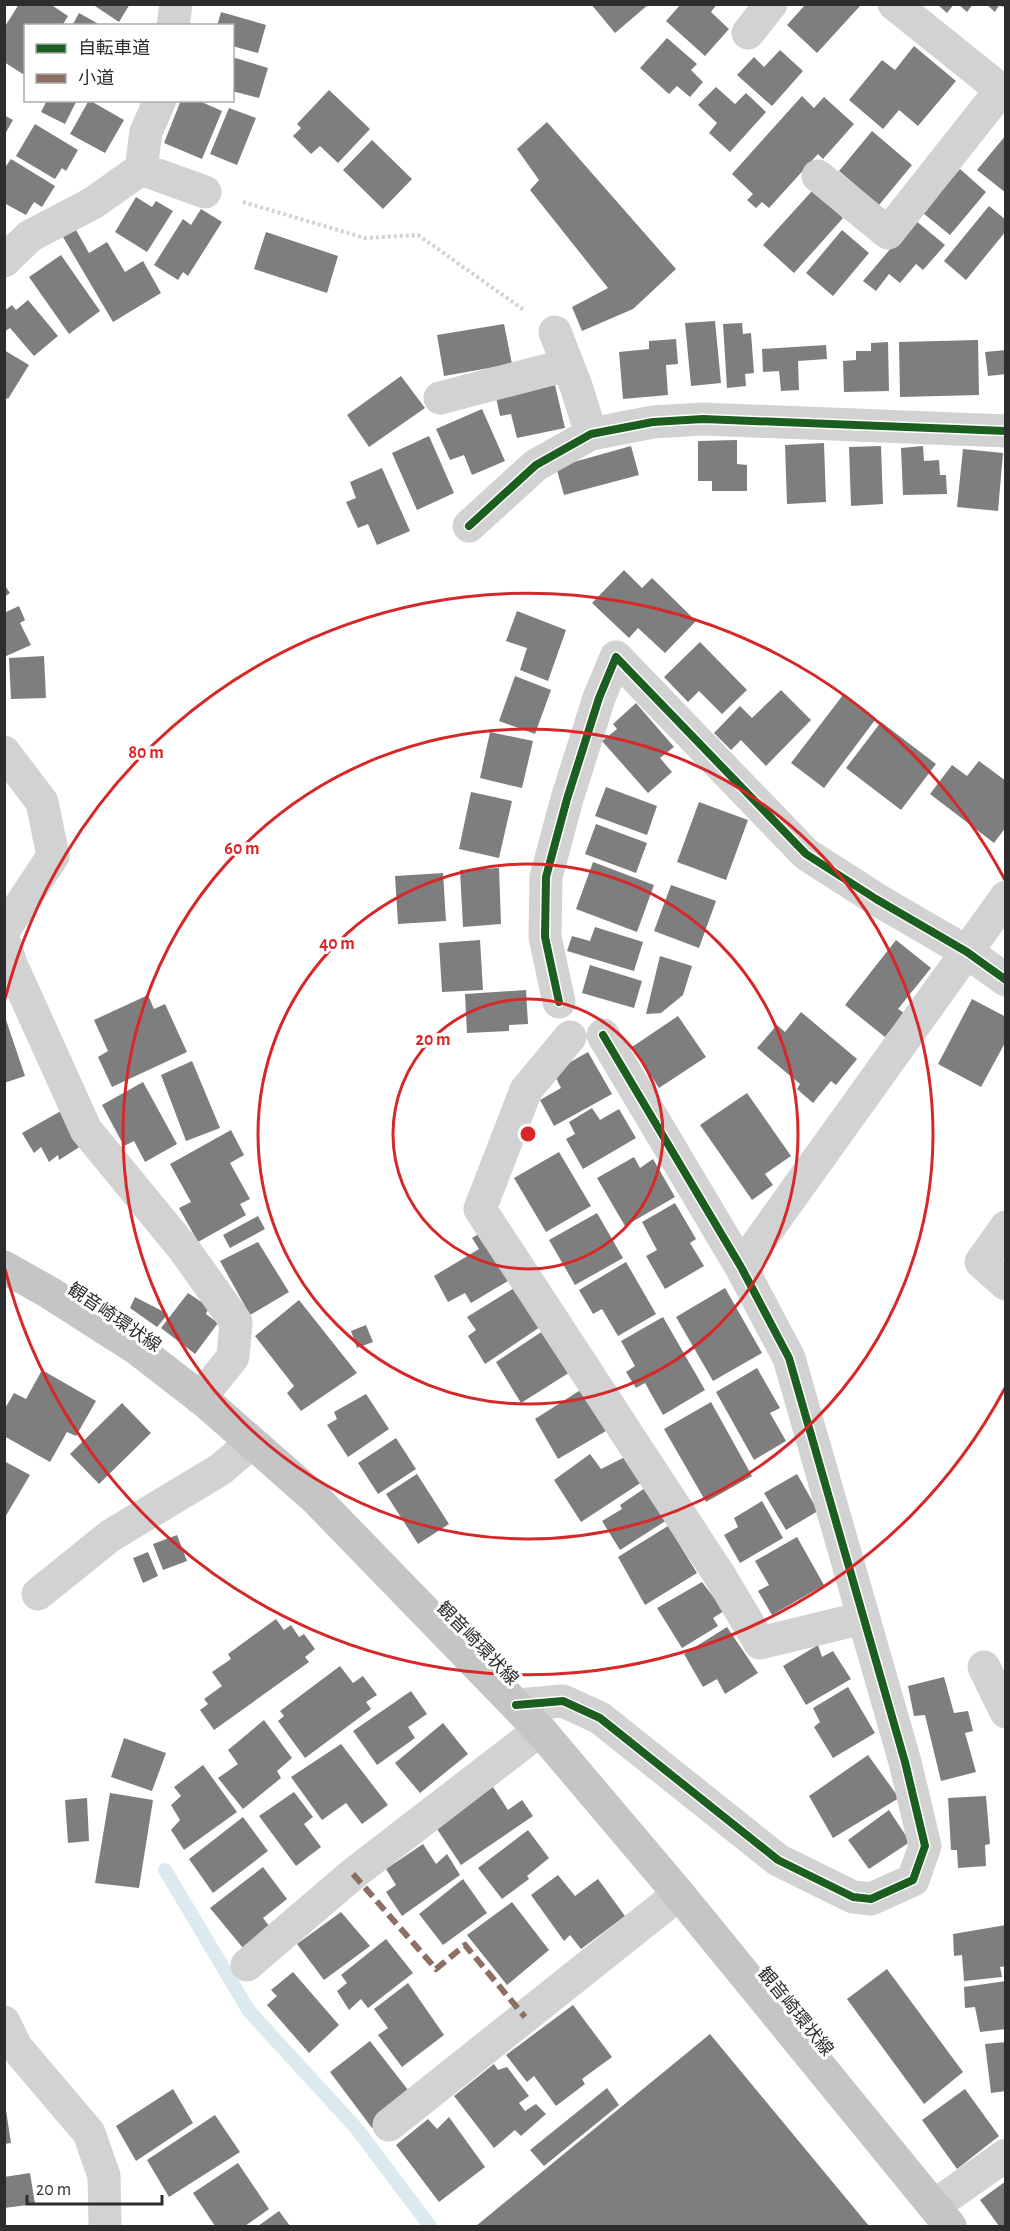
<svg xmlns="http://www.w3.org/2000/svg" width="1010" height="2231" font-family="'Alegreya Sans','Noto Sans JP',sans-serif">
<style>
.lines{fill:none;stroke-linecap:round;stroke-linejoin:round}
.stream{stroke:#daeaee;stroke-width:14}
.building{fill:#7e7e7e}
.path{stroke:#d2d2d2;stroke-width:4;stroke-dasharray:3 3;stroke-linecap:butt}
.minor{stroke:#d2d2d2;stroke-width:33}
.major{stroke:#c5c5c5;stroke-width:33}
.quiet{stroke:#8d6e63;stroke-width:6;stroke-dasharray:12 6;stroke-linecap:butt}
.cycleway-casing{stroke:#fff;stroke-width:11}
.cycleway{stroke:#1b5e20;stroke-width:8}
.ring{fill:none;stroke:#d62828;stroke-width:3}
.labels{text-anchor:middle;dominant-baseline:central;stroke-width:6;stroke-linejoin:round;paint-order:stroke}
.street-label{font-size:18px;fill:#2d2d2d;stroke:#fff}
.centre{fill:#d62828;stroke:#fff;stroke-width:3}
.ring-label{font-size:18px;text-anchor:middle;font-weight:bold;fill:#d62828;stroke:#fff;stroke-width:6;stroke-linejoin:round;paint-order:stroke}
</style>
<rect width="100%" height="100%" fill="#fff"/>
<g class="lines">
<path class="stream" d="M165,1870l84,141 108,118 73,97"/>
</g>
<path class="building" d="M19,4h31l18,12 -6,10h-36v50l-22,-14v-34z
M92,4h38l-11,18z
M591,4h58l-34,29z
M681,4h36l-6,8 18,17 -24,27 -39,-35z
M806,4h53l1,2 -43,47 -30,-28z
M937,4h17l-7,9z
M958,4h15l-6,8z
M986,4h19l-2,3 -4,-2 -4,7z
M221,12l45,13 -8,28 -26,-7v-20h-15z
M79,13l23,13h-30z
M667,38l30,26 -6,6 12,12 -13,15 -13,-11 -8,8 -29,-26z
M914,46l42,35 -38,45 -19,-16 -16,19 -34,-29 33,-40 13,10z
M780,50l23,21 -31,35 -35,-31 17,-18 10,10z
M232,57l36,11 -9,30 -27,-7z
M716,87l19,17 11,-11 20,19 -36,40 -21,-19 8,-10 -19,-18z
M329,90l41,39 -32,34 -18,-17 -9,8 -18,-18 8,-8 -4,-4z
M802,96l12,12 10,-11 30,27 -31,35 -5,-5 -49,54 -7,-6 -6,6 -9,-8 6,-6 -21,-20z
M47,100h30l-12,24 -24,-12z
M89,100l35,20 -19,33 -35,-19z
M181,100h16l25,11 -20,48 -38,-16z
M229,108l27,10 -19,47 -27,-11z
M4,115l9,5 -9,16z
M547,122l129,147 -43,40 -51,22 -10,-24 36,-19 -78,-98 9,-10 -22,-31z
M35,124l43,26 -12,21 -4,-3 -7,11 -39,-23z
M872,131l40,34 -33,40 -40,-34z
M1006,135v58l-29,-23z
M372,140l40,39 -29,30 -40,-39z
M11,159l44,27 -13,21 -8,-5 -8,13 -22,-12v-34z
M960,169l26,23 -36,43 -27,-22z
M812,191l31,27 -49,55 -31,-28z
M136,197l16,10 4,-6 17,10 -26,41 -32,-20z
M989,206l17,14v11l-40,49 -22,-19z
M201,209l21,13 -34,54 -5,-4 -5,8 -24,-15 29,-46 8,6z
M915,220l30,25 -22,25 -7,-6 -16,19 -11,-9 -13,17 -13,-10z
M76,230l13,23 18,-11 18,30 18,-11 18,32 -48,29 -50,-85z
M842,230l27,23 -36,43 -27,-23z
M266,232l72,24 -11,37 -73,-24z
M61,255l39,56 -31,23 -40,-57z
M28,300l30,36 -24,20 -24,-28 -6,4v-21l8,-6 4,5z
M715,321l6,62 -30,3 -6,-63z
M742,323l1,11 8,-1 3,40 -9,1 1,12 -19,2 -4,-64z
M504,324l8,40 -68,12 -7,-41z
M676,339l2,25 -12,1 2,30 -45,4 -4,-47 30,-3v-8z
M978,340l1,55 -79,2 -1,-55z
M888,342l1,49 -45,1 -1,-31 13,-1v-9h15v-8z
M826,345l1,14 -29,2 1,29 -18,1 -2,-20 -16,1 -1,-23z
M4,350l25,15 -21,34 -4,-2z
M1006,350v24l-18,2 -3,-24z
M401,376l24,32 -56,39 -22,-32z
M555,385l10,43 -48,10 -6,-24 -11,2 -4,-19z
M482,409l23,52 -33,14 -8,-20 -14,5 -14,-31z
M429,436l25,57 -37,17 -25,-57z
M737,440v24l10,1v26h-35v-10h-14v-40z
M824,443l2,59 -39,2 -2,-59z
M631,446l8,29 -75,20 -8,-28z
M881,446l2,58 -32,2 -2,-59z
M923,446l1,15 15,-1 1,15h6l1,19 -44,1 -2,-47z
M963,449l40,4 -5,58 -41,-4z
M382,468l28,63 -33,14 -9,-21 -10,4 -12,-26 10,-4 -6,-16z
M624,570l18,18 10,-10 44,43 -31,32 -27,-25 -9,10 -37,-35z
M4,584l6,9 -6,4z
M19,606l6,14 -5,3 11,22 -27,12v-44z
M517,611l49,19 -18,51 -28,-11 7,-22 -21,-7z
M700,642l47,48 -25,24 -23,-23 -11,11 -24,-25z
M44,656l2,42 -35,1 -2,-41z
M515,676l36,14 -16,44 -36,-13z
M781,690l30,30 -45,46 -25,-26 -10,10 -17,-17 26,-27 12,12z
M843,695l32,25 -51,68 -33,-25z
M636,703l38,44 -14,11 12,14 -24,21 -46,-52 15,-12 -4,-5z
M881,722l55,42 -35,46 -55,-42z
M490,732l43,9 -11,47 -42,-10z
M979,761l27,20v46l-12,16 -64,-49 22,-29 15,11z
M606,787l51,19 -10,29 -52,-19z
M471,792l41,9 -13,57 -40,-9z
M699,802l49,18 -22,60 -49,-18z
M596,824l51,19 -11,30 -51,-19z
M593,862l61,23 -17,47 -61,-23z
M499,868l2,56 -38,3 -3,-57z
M443,873l3,48 -48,3 -3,-48z
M671,885l45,16 -17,47 -45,-17z
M595,927l48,15 -9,29 -67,-20 5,-15 18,5z
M480,940l3,50 -41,2 -3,-49z
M896,940l35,28 -33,41 6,4 -19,24 -40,-32z
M660,956l32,10 -9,29 -22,18 -15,1z
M590,965l52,16 -8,27 -52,-15z
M526,990l2,34 -19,1v6l-42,2 -2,-39z
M148,995l6,14 11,-5 22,48 -75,35 -14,-30 10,-6 -14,-31z
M972,999l34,18v24l-25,46 -43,-23z
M801,1012l56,47 -21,26 -5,-4 -18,22 -16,-14 3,-5 -43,-36 20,-23 8,7z
M4,1014l21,62 -21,7z
M678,1016l28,41 -47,31 -27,-41z
M588,1052l24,42 -58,32 -14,-26 21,-12 -8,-16z
M192,1061l28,67 -34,13 -25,-66z
M143,1082l34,62 -32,18 -11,-21 -10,5 -22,-41z
M747,1093l44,63 -26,18 8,11 -21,15 -52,-75z
M592,1108l8,12 19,-11 17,29 -53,31 -17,-30 9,-5 -6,-12z
M61,1111l20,35 -22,14 -1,-5 -9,7 -8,-15 -7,6 -12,-20z
M231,1130l13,25 -14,8 20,36 -10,5 6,11 -48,27 -19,-34 12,-6 -21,-38z
M559,1152l32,54 -45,26 -32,-54z
M634,1157l6,11 13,-9 22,38 -50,29 -28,-48z
M675,1203l21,36 -6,4 14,23 -39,23 -19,-33 11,-6 -15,-28z
M597,1213l26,45 -48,27 -26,-45z
M258,1216l7,13 -35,19 -7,-13z
M485,1230l28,48 -42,25 -6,-10 -17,9 -14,-26 45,-27 -7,-11z
M258,1242l31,50 -39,23 -30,-54z
M626,1262l30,52 -38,22 -16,-27 -9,5 -14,-24z
M519,1285l24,40 -58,39 -17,-28 8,-6 -9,-13z
M725,1288l37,65 -49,28 -37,-64z
M188,1293l21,14 -3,7 12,9 -23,31 -34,-26z
M135,1297l33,17 -11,13 -27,-19z
M299,1300l58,73 -56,38 -14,-18 7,-7 -39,-50z
M663,1317l42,73 -42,25 -18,-32 -9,5 -10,-16 9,-6 -14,-25z
M366,1325l7,17 -16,6 -6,-17z
M549,1327l26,42 -54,34 -25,-41z
M757,1368l23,40 -10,5 16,28 -32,19 -38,-68z
M42,1370l54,31 -20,35 -9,-4 -17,30 -46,-26v-26l10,-17 12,6z
M582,1389l24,42 -48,28 -23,-40z
M366,1394l23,35 -41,28 -21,-32 10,-6 -3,-7z
M711,1402l41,74 -46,26 -42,-73z
M122,1403l29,30 -52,51 -29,-30z
M396,1438l20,31 -38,25 -20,-31z
M590,1454l11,15 24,-12 17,25 -61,40 -27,-42z
M4,1461l26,14 -26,44z
M417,1474l32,50 -31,20 -32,-50z
M797,1474l21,37 -32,19 -22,-37z
M645,1488l22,32 -47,30 -18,-29 20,-12 -2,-4z
M762,1501l21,37 -43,25 -16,-28 14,-8 -4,-9z
M668,1526l29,47 -52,32 -27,-48z
M177,1535l10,26 -24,9 -10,-26z
M797,1537l27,48 -52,30 -14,-24 11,-6 -14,-24z
M148,1552l10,24 -15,7 -10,-25z
M702,1582l22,29 -11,7 5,8 -36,22 -25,-40z
M276,1619l8,11 7,-5 8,12 5,-3 11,15 -10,8 4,5 -95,68 -14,-20 8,-6 -4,-5 18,-13 -10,-14 19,-13 -3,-5z
M727,1627l31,46 -33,21 -8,-15 -14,8 -19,-33z
M818,1645l4,12 11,-6 18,28 -45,26 -23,-39z
M340,1666l13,17 10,-7 14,19 -11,7 5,7 -66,49 -27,-37 6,-5 -4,-5z
M944,1677l10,36 14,-2 5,20 -8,2 11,39 -35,9 -16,-66 -11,1 -6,-30z
M848,1687l27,46 -42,25 -19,-31 6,-5 -7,-14z
M411,1691l16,23 -19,13 7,11 -38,27 -24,-34z
M264,1720l28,38 -15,13 4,7 -38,31 -25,-31 20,-14 -10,-14z
M443,1723l25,31 -48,39 -25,-30z
M124,1738l42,15 -14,38 -41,-14z
M341,1744l47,61 -26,19 -16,-21 -24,17 -31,-43z
M868,1755l31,43 -66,40 -24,-42z
M203,1765l34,47 -53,38 -13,-20 9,-10 -9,-15 10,-9 -7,-9z
M493,1787l15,23 14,-10 11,16 -72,49 -26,-39z
M294,1792l19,25 -9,7 17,23 -25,19 -37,-50z
M110,1793l43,7 -14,88 -44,-5z
M986,1796l4,48 -5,1 1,21 -28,2 -1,-18h-6l-3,-52z
M87,1798l2,43 -21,2 -3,-43z
M889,1810l21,32 -41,27 -21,-29z
M243,1817l25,34 -55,42 -24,-34z
M528,1830l21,28 -22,18 2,3 -27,20 -24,-31z
M423,1844l13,20 11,-10 13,21 -58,41 -16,-24 10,-7 -10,-16z
M263,1867l24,32 -24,19 7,9 -27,21 -33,-40z
M558,1875l17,21 23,-17 27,37 -44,33 -11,-14 -6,6 -33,-46z
M463,1879l24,34 -44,32 -24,-31z
M512,1902l37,48 -42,35 -40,-50z
M341,1912l29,34 -46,34 -27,-36z
M1006,1925v41l-6,1 2,10 -38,4 -2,-26 -8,1 -1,-22z
M386,1939l27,34 -45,35 -7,-9 -12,11 -12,-19 10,-8 -6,-8z
M887,1969l76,103 -39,32 -77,-105z
M293,1972l46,53 -30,28 -42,-48 10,-9 -6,-6z
M1006,1981v48l-26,3 -5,-25 -10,1 -1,-21z
M408,1983l36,52 -42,32 -24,-32 10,-7 -14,-19z
M573,2005l39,52 -30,22 3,5 -29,22 -22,-30 -7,6 -21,-27z
M710,2034l159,192h-393z
M370,2041l38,49 -13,21 -23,17 -42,-56z
M1006,2042v49l-15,2 -6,-49z
M494,2064l4,6 9,-3 22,29 -10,7 6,8 11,-7 10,10 -25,22 -6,-6 -21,18 -40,-52z
M607,2088l12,17 -75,61 -14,-16z
M173,2089l20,34 -57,38 -20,-35z
M965,2089l34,47 -42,33 -35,-49z
M4,2097l7,46 -7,1z
M215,2115l25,37 -71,45 -22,-37z
M449,2117l36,50 -46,35 -43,-57 32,-26 9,10z
M238,2163l31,46 -24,17h-30l-22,-33z
M30,2173l5,31 -31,4v-31z
M1006,2181v45h-7l-19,-26z
M279,2211l11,15h-32z"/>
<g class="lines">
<path class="path" d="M243,202l122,36 53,-3 106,75"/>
<path class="minor" d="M894,4l112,90
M173,26l3,-22
M748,33l23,-29
M141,169l5,-37 14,-32
M818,176l70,57 113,-143
M4,261l26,-25 63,-33 48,-34 64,23
M555,332l21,54 15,48
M440,398l127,-33
M469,526l67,-61 55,-31 62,-12 50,-3 303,12
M4,752l38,50 11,54 -49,74
M4,941l7,23 75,166 97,118 53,74 -3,35 -33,41
M559,1002l-14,-65 1,-60 21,-78 32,-101 17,-41 190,197 70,45 91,53 39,28
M570,1037l-44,53 -46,119 240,367 40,67 103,-25
M1006,1227l-25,35 25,22
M741,1267l265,-370
M38,1594l72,-58 111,-67 30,-26
M984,1667l22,45
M516,1705l47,-4 37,17 178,142 75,37 18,2 42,-19 12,-34 -20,-84 -116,-404 -48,-91 -138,-232
M247,1965l106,-91 187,-144
M4,2022l12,25 73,86 15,43 1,50
M389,2125l280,-223 9,-9
M934,2206l72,-51"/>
<path class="major" d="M4,1267l46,26 86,55 71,55 108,95 225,232 138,163 272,333"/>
<path class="quiet" d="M353,1874l83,95 29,-24 60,72"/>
<g class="cycleway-casing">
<path id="cycleway" d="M469,526l67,-61 55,-31 62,-12 50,-3 303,12
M559,1002l-14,-65 1,-60 21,-78 32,-101 17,-41 190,197 70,45 91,53 39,28
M516,1705l47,-4 37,17 178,142 75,37 18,2 42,-19 12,-34 -20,-84 -116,-404 -48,-91 -138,-232"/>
</g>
<use href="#cycleway" class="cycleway"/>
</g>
<g class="ring">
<circle cx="528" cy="1134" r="135"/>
<circle cx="528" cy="1134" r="270"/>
<circle cx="528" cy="1134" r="405"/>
<path d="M1005 1388A540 540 0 0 1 5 1269M5 999A540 540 0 0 1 1005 880"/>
</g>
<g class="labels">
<g class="street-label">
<text transform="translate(114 1318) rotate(34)">観音崎環状線</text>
<text transform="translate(477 1644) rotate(46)">観音崎環状線</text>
<text transform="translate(795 2012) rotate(51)">観音崎環状線</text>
</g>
</g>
<circle cx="528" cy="1134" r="9" class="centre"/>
<g class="ring-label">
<text x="146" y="758">80 m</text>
<text x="242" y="854">60 m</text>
<text x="337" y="949">40 m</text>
<text x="433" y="1045">20 m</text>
</g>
<rect width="1010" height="2231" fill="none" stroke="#2d2d2d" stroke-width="12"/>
<rect x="24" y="24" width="210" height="78" fill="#ffffff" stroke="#ababab" stroke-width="1.5"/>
<rect x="36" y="44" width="30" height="9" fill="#1b5e20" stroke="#ababab" stroke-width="1.5"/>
<text x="78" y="54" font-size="18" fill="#2d2d2d">自転車道</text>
<rect x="36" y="74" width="30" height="9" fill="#8d6e63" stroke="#ababab" stroke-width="1.5"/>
<text x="78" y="84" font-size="18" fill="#2d2d2d">小道</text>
<path d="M27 2195v9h135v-9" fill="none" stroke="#2d2d2d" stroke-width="3"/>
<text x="36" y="2195" font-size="18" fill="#2d2d2d" stroke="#ffffff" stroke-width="4.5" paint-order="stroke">20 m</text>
</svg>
